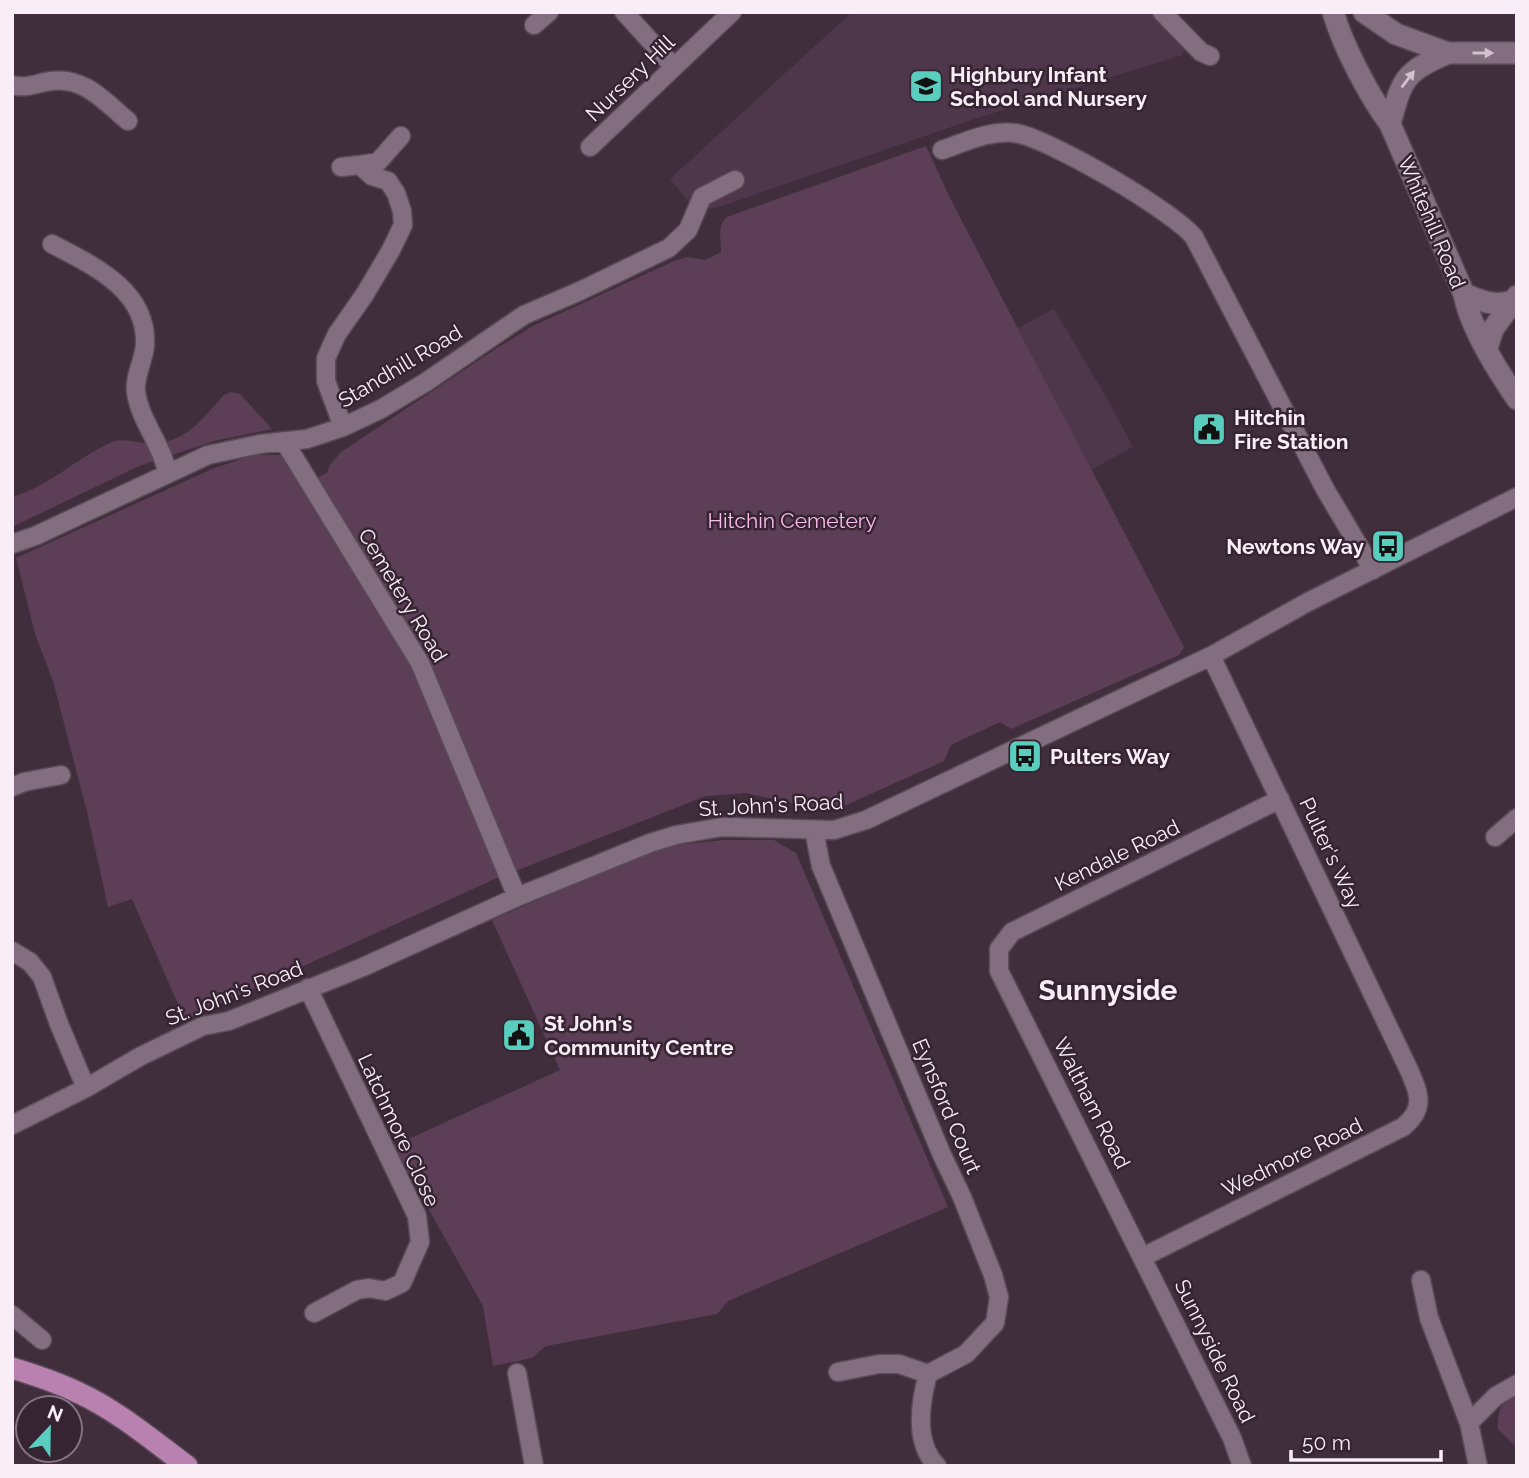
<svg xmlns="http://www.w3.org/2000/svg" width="1529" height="1478" font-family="Raleway,sans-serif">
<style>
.built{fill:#4e374a}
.green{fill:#5c3e57}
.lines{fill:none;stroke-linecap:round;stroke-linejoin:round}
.street-casing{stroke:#594a56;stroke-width:21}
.secondary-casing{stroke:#594a56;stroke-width:24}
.primary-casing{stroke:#594a56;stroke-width:24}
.street{stroke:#836e7f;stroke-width:18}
.secondary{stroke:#836e7f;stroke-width:21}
.primary{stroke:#b981b0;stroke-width:21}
.oneway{fill:#d0c1cc}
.labels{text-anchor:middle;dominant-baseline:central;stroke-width:5;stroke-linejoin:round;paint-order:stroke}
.poi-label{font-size:21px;font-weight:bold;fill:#f9edf6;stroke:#362433;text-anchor:start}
.street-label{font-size:21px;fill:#f9edf6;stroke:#362433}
.park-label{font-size:21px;fill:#f8baec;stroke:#362433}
.district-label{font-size:28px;font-weight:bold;fill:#f9edf6;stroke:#362433}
</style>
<rect width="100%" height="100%" fill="#402e3d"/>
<path class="built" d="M852,12h302l31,30 -2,13 -206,63 -264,91 -24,-7 -19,-23z
M1054,309l54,91 25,47 -42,23 -73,-142z"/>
<path class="green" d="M926,146l25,54 233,447 -5,8 -168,74 -11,-7 -49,23 -7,16 -100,45 -25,3 -73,-16 -40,3 -211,83 -310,141 -53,-121 -24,8 -21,-95 -34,-131 -18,-47 -19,-76 196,-89 41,-14h27l16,14 8,15 23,-11 3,-8 11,-13 156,-104 36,-22 141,-65 13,-4 18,3 16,-8c0,-12 -4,-27 6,-35z
M231,392l9,2 32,35 -58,12 -75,25 -127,61v-30c38,-11 64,-39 100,-55 9,-4 23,0 33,1 39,3 55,-22 79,-48z
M723,840h51l22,13 152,354 -220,94 -11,13 -171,32 -14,12 -39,8 -10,-60 -90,-160 167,-76 -68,-150 165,-73z
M1517,1392v56l-19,-19c-1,-17 3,-29 19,-37z"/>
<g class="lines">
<g class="street-casing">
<path id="street" d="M624,12l50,55
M1162,12l39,40 9,4
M534,25l15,-13
M12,85c15,4 25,-2 39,-4 33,-5 54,21 77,40
M590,147l142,-135
M942,150c23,-8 48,-20 73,-17 33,5 157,77 179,104l131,252 48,81
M360,165l18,-3 23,-26
M341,167l19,-2 12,11 16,5 8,12 6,18 1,14 -12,25 -26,44 -28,40 -11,24v23l17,46
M52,244c40,21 96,46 93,101 -1,15 -11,32 -9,47 4,29 26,52 31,80
M284,441l136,222 97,234
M12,544l23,-8 173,-81 52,-11 47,-5 36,-12 38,-18 45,-27 98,-67 56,-24 89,-43 19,-18 14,-33 33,-17
M12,787l12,-5 37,-7
M814,830l7,36 121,289 20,42 31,78 6,22 -4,26 -29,31 -38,20 -29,-10h-20l-41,8
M1495,837l22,-19
M12,951l18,11 12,15 17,47 27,64
M308,988l109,228 3,26 -18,41 -17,8 -16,-3 -12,2 -43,23
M12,1125l74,-37 55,-32 62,-30 26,-5 134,-54 154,-70 133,-54 26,-8 46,-8 112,3 32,-10 345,-164 97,-54 209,-105
M1143,1257l260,-130c22,-18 17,-32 6,-57l-198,-414
M1421,1280l8,38 40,105
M12,1315l30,25
M517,1373l17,93
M928,1374c-8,29 -14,69 9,92
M1242,1466l-10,-28 -233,-467v-22l13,-17 268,-133
M1478,1466l-9,-43 27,-27 21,-12"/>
</g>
<g class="secondary-casing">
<path id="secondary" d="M1333,12c10,34 36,84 57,112l74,170c6,34 33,76 53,105
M1364,12l32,22 52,19h69
M1390,124c12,-45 14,-52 58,-71
M1464,294c17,7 28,12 46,8
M1487,348l6,-19 24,-33"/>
</g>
<g class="primary-casing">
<path id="primary" d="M12,1368c23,7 45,14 67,25 39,18 73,47 108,73"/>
</g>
<use href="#street" class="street"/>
<use href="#secondary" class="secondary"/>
<use href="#primary" class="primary"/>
</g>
<defs><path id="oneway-solid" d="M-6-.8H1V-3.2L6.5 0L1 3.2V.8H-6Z" transform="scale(1.75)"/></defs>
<g class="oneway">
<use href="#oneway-solid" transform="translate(1483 53)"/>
<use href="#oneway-solid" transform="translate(1408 79) rotate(-53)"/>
</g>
<defs>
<g id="school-square" transform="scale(1.75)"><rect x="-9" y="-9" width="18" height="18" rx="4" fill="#59cebe" stroke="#362433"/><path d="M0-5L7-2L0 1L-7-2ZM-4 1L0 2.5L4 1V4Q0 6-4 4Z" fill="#111"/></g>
<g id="civic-square" transform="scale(1.75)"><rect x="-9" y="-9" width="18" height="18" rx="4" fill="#59cebe" stroke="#362433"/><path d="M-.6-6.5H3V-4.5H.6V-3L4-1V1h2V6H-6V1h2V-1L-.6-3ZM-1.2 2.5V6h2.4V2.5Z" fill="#111"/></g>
<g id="bus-square" transform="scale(1.75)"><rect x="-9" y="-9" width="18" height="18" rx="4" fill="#59cebe" stroke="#362433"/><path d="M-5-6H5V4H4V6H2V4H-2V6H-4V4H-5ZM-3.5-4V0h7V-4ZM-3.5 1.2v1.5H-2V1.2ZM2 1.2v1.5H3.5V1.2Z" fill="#111"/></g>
</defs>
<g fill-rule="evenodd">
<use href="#school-square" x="926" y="86"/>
<use href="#civic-square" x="1209" y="429"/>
<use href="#bus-square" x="1388" y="546"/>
<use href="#bus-square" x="1025" y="756"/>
<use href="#civic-square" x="519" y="1035"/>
</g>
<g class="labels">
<g class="poi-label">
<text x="950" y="74">Highbury Infant<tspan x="950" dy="24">School and Nursery</tspan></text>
<text x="1234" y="417">Hitchin<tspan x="1234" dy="24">Fire Station</tspan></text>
<text x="1364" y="546" text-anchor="end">Newtons Way</text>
<text x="1050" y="756">Pulters Way</text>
<text x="544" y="1023">St John's<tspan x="544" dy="24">Community Centre</tspan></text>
</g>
<g class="street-label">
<text transform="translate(630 78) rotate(-44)">Nursery Hill</text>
<text transform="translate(1432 222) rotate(67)">Whitehill Road</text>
<text transform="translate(400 366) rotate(-31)">Standhill Road</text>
<text transform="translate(403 595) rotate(59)">Cemetery Road</text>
<text transform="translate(771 805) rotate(-3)">St. John's Road</text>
<text transform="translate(1331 853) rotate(65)">Pulter's Way</text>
<text transform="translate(1117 855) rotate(-26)">Kendale Road</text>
<text transform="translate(234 993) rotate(-21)">St. John's Road</text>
<text transform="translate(1092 1103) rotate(63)">Waltham Road</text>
<text transform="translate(947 1106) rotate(67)">Eynsford Court</text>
<text transform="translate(399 1130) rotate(65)">Latchmore Close</text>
<text transform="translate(1292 1157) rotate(-26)">Wedmore Road</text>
<text transform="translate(1215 1351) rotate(64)">Sunnyside Road</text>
</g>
<g class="park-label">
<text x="792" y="520">Hitchin Cemetery</text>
</g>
<g class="district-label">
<text x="1108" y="990">Sunnyside</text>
</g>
</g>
<rect width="1529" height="1478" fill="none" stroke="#f9edf6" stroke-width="28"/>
<g transform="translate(49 1429) rotate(22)"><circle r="33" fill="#362433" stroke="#847481" stroke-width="2"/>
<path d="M0-5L12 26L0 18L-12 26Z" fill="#59cebe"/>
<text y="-10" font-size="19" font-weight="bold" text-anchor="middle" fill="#f9edf6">N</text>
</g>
<path d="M1291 1450v10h150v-10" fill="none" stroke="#f9edf6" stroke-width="3.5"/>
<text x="1302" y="1450" font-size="21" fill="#f9edf6" stroke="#362433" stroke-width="5" paint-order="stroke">50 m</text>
</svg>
